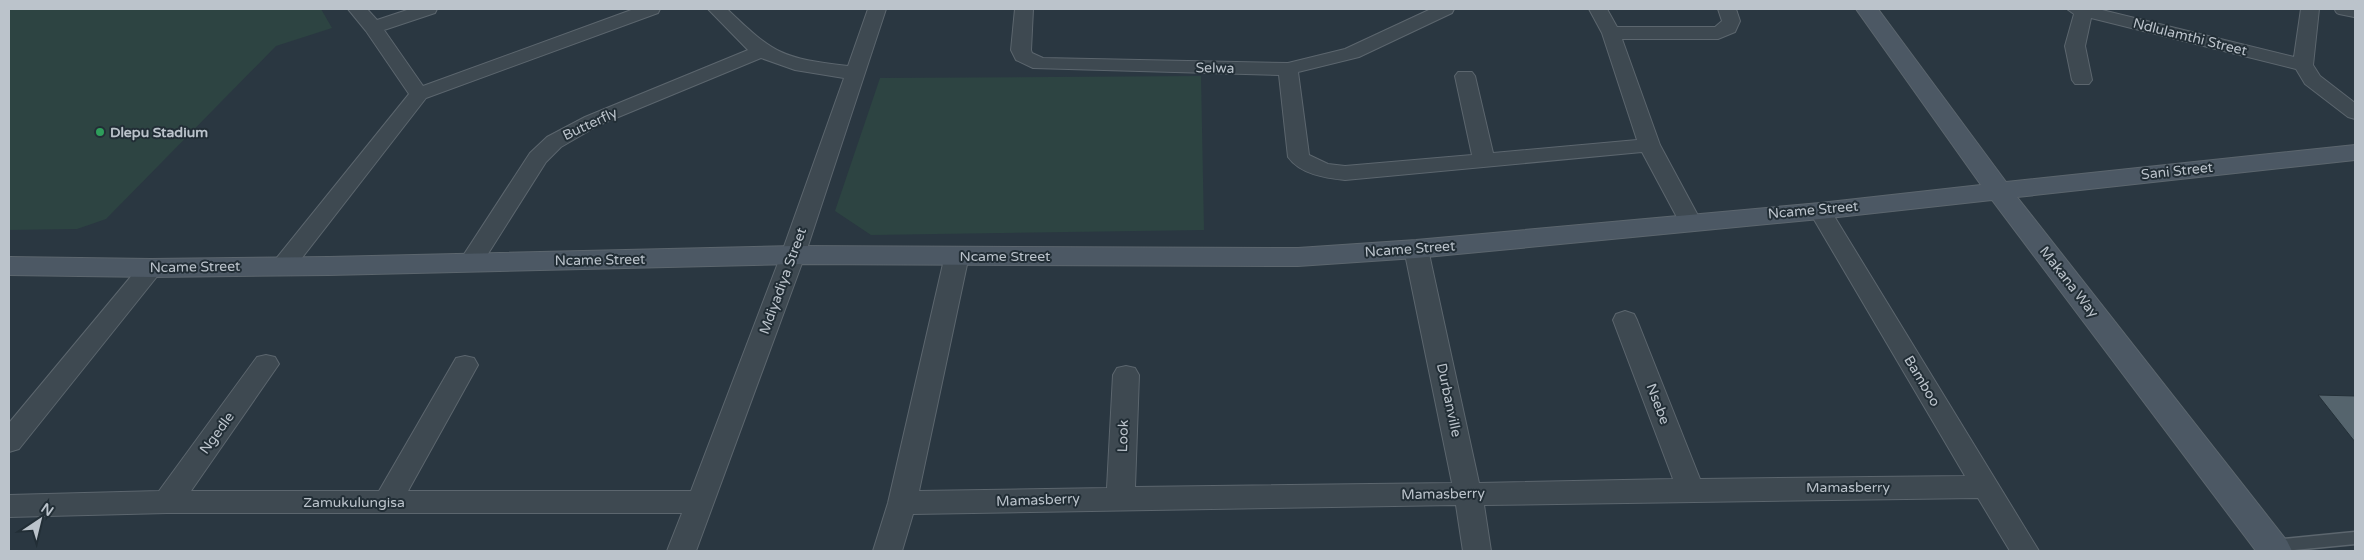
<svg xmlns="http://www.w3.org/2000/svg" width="2364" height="560" font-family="'Varela Round',sans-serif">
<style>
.green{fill:#2d4442}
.building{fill:#55646d;stroke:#243038}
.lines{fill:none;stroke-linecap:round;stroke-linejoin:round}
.lane-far1-casing{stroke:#5c666e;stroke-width:12}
.lane-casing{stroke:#5c666e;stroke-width:15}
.street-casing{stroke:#5c666e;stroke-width:2}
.secondary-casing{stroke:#5c666e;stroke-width:2}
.lane-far1{stroke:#3e4951;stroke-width:10}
.lane{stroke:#3e4951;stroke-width:12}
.street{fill:#3e4951;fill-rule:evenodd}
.secondary{fill:#4c5864;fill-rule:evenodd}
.leisure-dot{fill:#2e9e5b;stroke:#222e36;stroke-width:2}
.labels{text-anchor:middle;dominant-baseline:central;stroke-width:4;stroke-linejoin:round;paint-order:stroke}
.street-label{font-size:14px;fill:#bbc3cb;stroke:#222e36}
.poi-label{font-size:14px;font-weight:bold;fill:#bbc3cb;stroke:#222e36;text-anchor:start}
</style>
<rect width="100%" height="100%" fill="#2a3741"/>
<path class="green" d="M9,9h312l11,19 -56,18 -170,173 -29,10 -68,1z
M1201,76l3,154 -333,5 -36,-24 45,-133z"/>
<path class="building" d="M2318,395l37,1v46z"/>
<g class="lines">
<g class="lane-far1-casing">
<path id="lane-far1" d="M2340,9l15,3"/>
</g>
<g class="lane-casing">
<path id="lane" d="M2274,546l81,-8"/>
</g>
<g class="street-casing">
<path id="street" d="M348,9h19l10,11 33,-11h27l-2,4 -51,17 39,56 211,-77h26l-2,4 -232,85 -135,174 -8,2 -8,-2 -4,-6 4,-6 134,-166 -43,-63z
M708,9h19c48,46 55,49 121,57l20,-57h18l-81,246 -109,296h-29l15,-38h-515l-158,4v-22l150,-4 98,-134 9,-2 9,2 4,7 -88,127h188l77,-133 9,-2 9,2 4,7 -70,126h283l90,-236 63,-177 -49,-8 -34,-12 -162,67 -38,22 -15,15 -67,106 -8,2 -8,-2 -4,-6 71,-109 17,-16 38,-20 163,-67z
M1015,9h18l-2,41 1,3 11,5 245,5 57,-14 86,-40h23l-2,4 -93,44 -61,15 11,83 19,9 17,2 127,-11 -17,-79 3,-4h14l3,4 18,77 144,-13 -35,-107 -13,-24h18l10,18h98l7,-6 -4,-12h18l4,12 -5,11 -17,7h-96l38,106 42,78 -3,5 -8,2 -8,-2 -3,-5 -38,-71 -297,28c-20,-2 -45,-6 -57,-23l-9,-82 -246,-7 -17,-8 -5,-10z
M2067,9h31l196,48 7,-48h18l-6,56 7,11 35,27v16l-7,-2 -43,-33 -9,-15 -205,-51 -6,28 7,34 -3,4h-14l-3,-4 -7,-34 9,-32z
M1820,204l8,2 3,5 208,340h-29l-32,-53 -494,7 7,46h-28l-7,-46 -543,9 -11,37h-29l15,-48 57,-248 4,-5 8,-3 8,3 4,5 -50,236 188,-3 6,-113 4,-7 9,-2 9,2 4,7 -4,112 317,-4 -48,-234 4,-5 8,-3 8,3 4,5 51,234 194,-4 -60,-159 3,-6 9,-3 9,3 3,6 63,159 265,-3 -156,-265 3,-5z
M151,260l8,2 4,6 -4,6 -140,175 -10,3v-29l134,-161z"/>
</g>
<g class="secondary-casing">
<path id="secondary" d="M1856,9h22l128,173 349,-37v15l-338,37 270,344 5,10h-36l-264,-351 -172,19 -404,39 -118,8 -505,-2 -464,11 -178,2 -142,-2v-18l142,2 178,-2 464,-11 505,2 118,-8 404,-37 161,-18z"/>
</g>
<use href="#lane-far1" class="lane-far1"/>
<use href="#lane" class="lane"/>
<use href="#street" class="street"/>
<use href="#secondary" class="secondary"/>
</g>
<circle class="leisure-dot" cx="100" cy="132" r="5"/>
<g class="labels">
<g class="street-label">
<text transform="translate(2190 37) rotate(14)">Ndlulamthi Street</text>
<text transform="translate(1215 68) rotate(1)">Selwa</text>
<text transform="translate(590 124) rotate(-25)">Butterfly</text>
<text transform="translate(2177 171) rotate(-6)">Sani Street</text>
<text transform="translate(1813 210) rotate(-5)">Ncame Street</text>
<text transform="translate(1410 249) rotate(-4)">Ncame Street</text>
<text x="1005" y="256">Ncame Street</text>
<text transform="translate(600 260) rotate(-1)">Ncame Street</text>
<text transform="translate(195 267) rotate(-1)">Ncame Street</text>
<text transform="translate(783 281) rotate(-70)">Mdiyadiya Street</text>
<text transform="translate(2069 282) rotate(52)">Makana Way</text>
<text transform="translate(1922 381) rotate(59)">Bamboo</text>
<text transform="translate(1449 400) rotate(78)">Durbanville</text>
<text transform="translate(1658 404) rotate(69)">Nsebe</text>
<text transform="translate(217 433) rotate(-54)">Ngedle</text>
<text transform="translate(1123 436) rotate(-88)">Look</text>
<text x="1848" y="487">Mamasberry</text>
<text transform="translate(1443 494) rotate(-1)">Mamasberry</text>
<text transform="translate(1038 500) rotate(-2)">Mamasberry</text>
<text x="354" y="502">Zamukulungisa</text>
</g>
<g class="poi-label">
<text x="110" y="132">Dlepu Stadium</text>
</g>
</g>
<rect width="2364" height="560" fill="none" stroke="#bbc3cb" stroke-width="20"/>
<g transform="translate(40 520) rotate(35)" stroke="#222e36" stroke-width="4" paint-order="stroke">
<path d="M0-4L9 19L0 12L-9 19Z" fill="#bbc3cb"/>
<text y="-8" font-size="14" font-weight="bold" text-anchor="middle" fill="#bbc3cb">N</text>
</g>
</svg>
